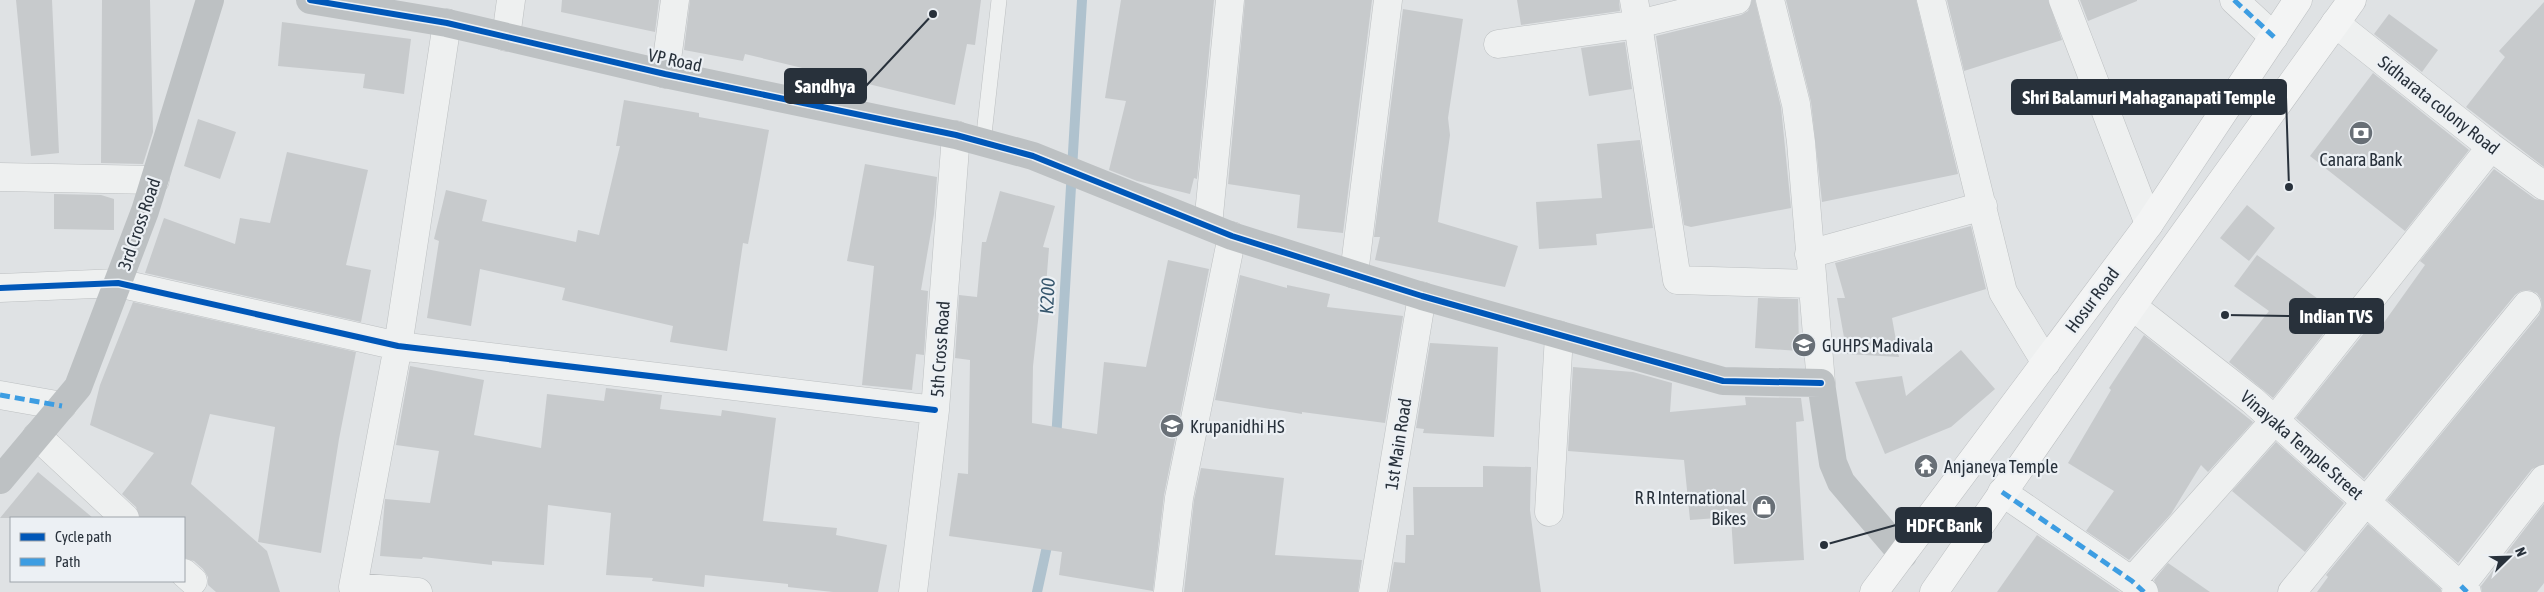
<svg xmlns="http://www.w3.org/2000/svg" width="2544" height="592" font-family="'Asap Condensed',sans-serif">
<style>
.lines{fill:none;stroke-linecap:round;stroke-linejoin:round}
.stream{stroke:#afc2ce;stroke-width:10}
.building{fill:#c7cacc}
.lane-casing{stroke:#bdc0c2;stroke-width:16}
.street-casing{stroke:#bdc0c2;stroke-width:29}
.primary-casing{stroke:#bcbfc1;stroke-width:29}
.lane{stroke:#eef0f0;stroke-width:15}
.street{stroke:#eef0f0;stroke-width:28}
.secondary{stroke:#bdc1c3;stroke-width:28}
.primary{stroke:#f3f4f4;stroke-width:28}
.quiet{stroke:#3d9de2;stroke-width:5;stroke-dasharray:10 5;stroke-linecap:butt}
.cycleway-casing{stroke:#ecf0f4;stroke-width:9}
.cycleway{stroke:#0057b8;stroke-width:6}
.labels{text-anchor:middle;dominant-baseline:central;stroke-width:4.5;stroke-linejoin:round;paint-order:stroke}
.street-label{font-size:18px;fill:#28313b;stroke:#ecf0f4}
.poi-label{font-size:18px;fill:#28313b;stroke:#ecf0f4;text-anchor:start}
.water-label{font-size:19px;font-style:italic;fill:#35556c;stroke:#ecf0f4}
.leader{fill:none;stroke:#28313b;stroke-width:2}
.callout-dot{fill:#28313b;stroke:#ecf0f4;stroke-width:2}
.callout{fill:#28313b;stroke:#28313b;stroke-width:2}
.callout-label{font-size:19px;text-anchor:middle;font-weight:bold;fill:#fff}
</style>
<rect width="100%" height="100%" fill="#dfe2e4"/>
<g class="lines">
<path class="stream" d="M1056,441l26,-441
M1037,592l12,-55"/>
</g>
<path class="building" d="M16,0h36l7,153 -28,3z
M102,0h48l3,132 -10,32 -42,-1z
M562,0h97l-4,32 -94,-20z
M690,0h291l-6,45 -8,-1 -12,61 -210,-51 -2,7 -59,-11z
M1121,0h93l-17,179 -3,-1 -4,16 -53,-13 -28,-11 17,-69 -21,-3z
M1245,0h127l-29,233 -46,-5 3,-33 -72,-11z
M1517,0h102l1,11 -99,14z
M1752,0h3l26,107 10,101 -100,19 -7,-2 -28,-189 85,-21 7,-4z
M1786,0h130l42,174 -136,28 -11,-100z
M1947,0h101l14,40 -98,31z
M2080,0h57v1l-49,20z
M2544,2v165l-78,-60 39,-50 -6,-6z
M1403,9l60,10 -15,99 2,17 -12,87 80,24 -13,41 -130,-27 5,-23h-6z
M2389,14l49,36 -16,22 -48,-38z
M282,22l129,17 -7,55 -41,-6 2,-14 -87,-8z
M1625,42l7,47 -43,7 -8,-48z
M2373,73l96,77 -64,81 -95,-75z
M624,100l75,13v4l70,13 -21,114 -5,-1 -16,108 -57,-9 3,-16 -111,-26 3,-12 -85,-19 -9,57 -44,-8 12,-77 -5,-2 12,-49 41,10 -5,21 94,21 2,-12 21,5 21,-89h-4z
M198,119l38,13 -16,47 -36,-13z
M1640,140l13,88 -57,6 1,11 -58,4 -3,-47 66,-4 -5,-54z
M287,152l81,18 -22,95 25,5 -10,52 -216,-49 19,-55 71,26 5,-26 30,5z
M865,164l72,13 -3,37 -13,76 7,1 -4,64 -8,-1 -4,36 -50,-5 12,-119 -27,-5z
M2494,169l41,30 9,2v263l-12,5 -74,94 -71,-63 152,-185 3,-8 -1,-8 -4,-6 -8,-3 -8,1 -6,4 -151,184 -68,-61 68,-85 2,1 9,-10 5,4 45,-63 -5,-4z
M1000,191l55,15 -12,41 6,1 -3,38 -4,-1 -9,81 -1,57 65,11 7,-72 42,5 22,-107 41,9 -45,226 -11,96 -94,-16 3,-23 -113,-16 9,-63 10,1 2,-114 -15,-2 4,-63 18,2 5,-55h4z
M54,194l47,1 13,4v31l-60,-1z
M2247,205l28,23 -26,33 -29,-23z
M1971,226l15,63 -94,29 7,39 -52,-3 -10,-56h8l-10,-35z
M2257,255l82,59 -66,84 -44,-36 40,-51 -35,-25z
M1240,275l47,13v-3l43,9 -3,13 76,9 -18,107 -83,-11v2l-87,-14z
M1758,298l40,1 1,52 -44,-3z
M133,302l223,50 -17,87 -18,114 -63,-11 17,-115 -65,-13 -19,70 76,67 13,41h-64l-8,-7v-8l-5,-8 -9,-8 -10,-3v-40h-44l-4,-11 -14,-13 32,-41 -64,-28 10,-40z
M2144,335l109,87 -45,50 -7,-7 -30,49 -42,46 -43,-29 28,-40 -46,-28 43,-73 -2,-2z
M1430,343l68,4 -4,90 -71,-4 1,-4 -8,-1z
M1961,350l34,39 -44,38 -66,27 -30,-72 47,-6 4,20z
M410,366l74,14 -10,55 67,13 6,-54 57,7 2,-13 56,7 -2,14 61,7 1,-6 54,8 -13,103 74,7 -1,7 51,10 -9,47h-45l-45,-5v-3l-83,-9 -1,12 -52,-6 1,-3 -47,-3 5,-62 -63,-8 -4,60 -52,-4v4l-69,-8 -1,2 -42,-3 5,-57 45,4 9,-52 -43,-6z
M1573,367l60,5 39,11 -2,29 76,-7 -1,-8 56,1 3,23 -8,1 8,138 -70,4 -3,-47 -41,3 -6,-60 -116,-9z
M2276,442l68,61 -39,49 -73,-61z
M1483,466l48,1 -1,43 11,82h-152l5,-30 11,1 1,-28h8l-1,-48h70z
M1201,468l83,10 -9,77 87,5 -4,32h-174l10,-92z
M38,472l55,46h-93z
M2544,504v79l-7,9h-55l-1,-6z
M2368,524l73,65v3h-124l11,-15 -2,-2z
M2037,535l83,57h-123z
M2168,563l42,29h-51l-5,-12z"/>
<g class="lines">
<g class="lane-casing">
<path id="lane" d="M983,143l16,-143"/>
</g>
<g class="street-casing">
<path id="street" d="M1634,0l4,24 99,-24
M1770,0l26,104 5,38 20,241
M1931,0l72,292 43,71
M2063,0l86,224
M2234,0l40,37
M2335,23l156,124 53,39
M506,37l5,-37
M1498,44l140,-20 39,256 135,4
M665,74l10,-74
M0,177l155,3
M1208,225l22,-225
M1809,254l174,-48
M1354,274l34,-274
M0,288l118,-5 280,63 537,64
M2132,306l120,94 215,192
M0,395l62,11
M37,436l88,82
M2002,492l130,89 12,11
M1549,512l10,-177
M184,573l9,8
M2132,581l143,-161 216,-273
M418,592l-65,-5 45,-241 49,-323
M913,592l22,-182 21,-275
M1168,592l11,-94 53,-262
M1373,592l49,-296
M2292,592l235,-287
M2456,592l88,-113"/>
</g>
<g class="primary-casing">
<path id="primary" d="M1874,592l275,-368 149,-224
M1934,592l198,-286 220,-306"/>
</g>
<use href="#lane" class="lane"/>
<use href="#street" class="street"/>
<path class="secondary" d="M310,0l137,23 218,51 291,61 77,21 199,80 190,60 301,85 98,2 12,80 8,19 62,73
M0,480l78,-93 67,-176 65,-211"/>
<use href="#primary" class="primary"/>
<path class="quiet" d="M2234,0l40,37
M0,395l62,11
M2002,492l130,89 12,11
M2461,586l6,6"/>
<g class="cycleway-casing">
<path id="cycleway" d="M310,0l137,23 218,51 291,61 77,21 199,80 190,60 301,85 98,2
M0,288l118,-5 280,63 537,64"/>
</g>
<use href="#cycleway" class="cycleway"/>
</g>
<defs>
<g id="bank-disc" transform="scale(1.25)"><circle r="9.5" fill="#686f76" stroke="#ecf0f4"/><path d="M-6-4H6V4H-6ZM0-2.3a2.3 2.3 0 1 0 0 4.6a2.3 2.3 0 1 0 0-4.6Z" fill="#fff"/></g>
<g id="school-disc" transform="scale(1.25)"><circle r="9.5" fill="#686f76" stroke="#ecf0f4"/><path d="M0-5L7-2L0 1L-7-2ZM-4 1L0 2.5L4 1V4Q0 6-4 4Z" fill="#fff"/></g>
<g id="temple-disc" transform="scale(1.25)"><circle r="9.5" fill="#686f76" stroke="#ecf0f4"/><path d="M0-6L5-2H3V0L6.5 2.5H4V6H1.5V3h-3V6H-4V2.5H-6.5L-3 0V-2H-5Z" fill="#fff"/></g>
<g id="shop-disc" transform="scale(1.25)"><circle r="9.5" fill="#686f76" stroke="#ecf0f4"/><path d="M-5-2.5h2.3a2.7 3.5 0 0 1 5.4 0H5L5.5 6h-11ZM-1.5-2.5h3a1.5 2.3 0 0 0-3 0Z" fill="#fff"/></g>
</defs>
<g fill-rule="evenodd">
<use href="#bank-disc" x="2361" y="133"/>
<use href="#school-disc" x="1804" y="345"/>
<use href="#school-disc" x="1172" y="426"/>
<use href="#temple-disc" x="1926" y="466"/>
<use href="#shop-disc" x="1764" y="507"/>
</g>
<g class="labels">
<g class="street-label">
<text transform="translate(675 60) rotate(12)">VP Road</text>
<text transform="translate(2439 105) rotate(38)">Sidharata colony Road</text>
<text transform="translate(139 224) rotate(-71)">3rd Cross Road</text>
<text transform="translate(2092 300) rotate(-53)">Hosur Road</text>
<text transform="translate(940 349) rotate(-86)">5th Cross Road</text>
<text transform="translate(1398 444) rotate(-81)">1st Main Road</text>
<text transform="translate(2302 445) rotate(41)">Vinayaka Temple Street</text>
</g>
<g class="poi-label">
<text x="2361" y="159" text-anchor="middle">Canara Bank</text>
<text x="1822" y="345">GUHPS Madivala</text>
<text x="1190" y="426">Krupanidhi HS</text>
<text x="1944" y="466">Anjaneya Temple</text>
<text x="1746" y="497" text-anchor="end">R R International<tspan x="1746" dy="21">Bikes</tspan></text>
</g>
<g class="water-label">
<text transform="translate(1047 296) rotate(-87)">K200</text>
</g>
</g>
<path class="leader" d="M933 14L866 86M2289 187L2286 97M2225 315L2290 316M1824 545L1896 525"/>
<g class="callout-dot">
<circle cx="933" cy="14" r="5"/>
<circle cx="2289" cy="187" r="5"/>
<circle cx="2225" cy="315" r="5"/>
<circle cx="1824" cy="545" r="5"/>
</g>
<g class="callout">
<rect x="785" y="69" width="81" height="34" rx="5"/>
<rect x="2012" y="80" width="274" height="34" rx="5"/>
<rect x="2290" y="299" width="93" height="34" rx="5"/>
<rect x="1896" y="508" width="95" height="34" rx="5"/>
</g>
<g class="callout-label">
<text x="825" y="93">Sandhya</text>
<text x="2149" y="104">Shri Balamuri Mahaganapati Temple</text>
<text x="2336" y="323">Indian TVS</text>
<text x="1944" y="532">HDFC Bank</text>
</g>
<rect x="10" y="517" width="175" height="65" fill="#ecf0f4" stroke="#9ea4aa"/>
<rect x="20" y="533" width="25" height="8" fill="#0057b8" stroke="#9ea4aa"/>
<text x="55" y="542" font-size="15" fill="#28313b">Cycle path</text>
<rect x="20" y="558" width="25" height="8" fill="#3d9de2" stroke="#9ea4aa"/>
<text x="55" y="567" font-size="15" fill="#28313b">Path</text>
<g transform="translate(2509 557) rotate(67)" stroke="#ecf0f4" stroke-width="4" paint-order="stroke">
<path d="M0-4L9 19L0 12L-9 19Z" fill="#28313b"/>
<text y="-8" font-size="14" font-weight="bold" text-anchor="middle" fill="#28313b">N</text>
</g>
</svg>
